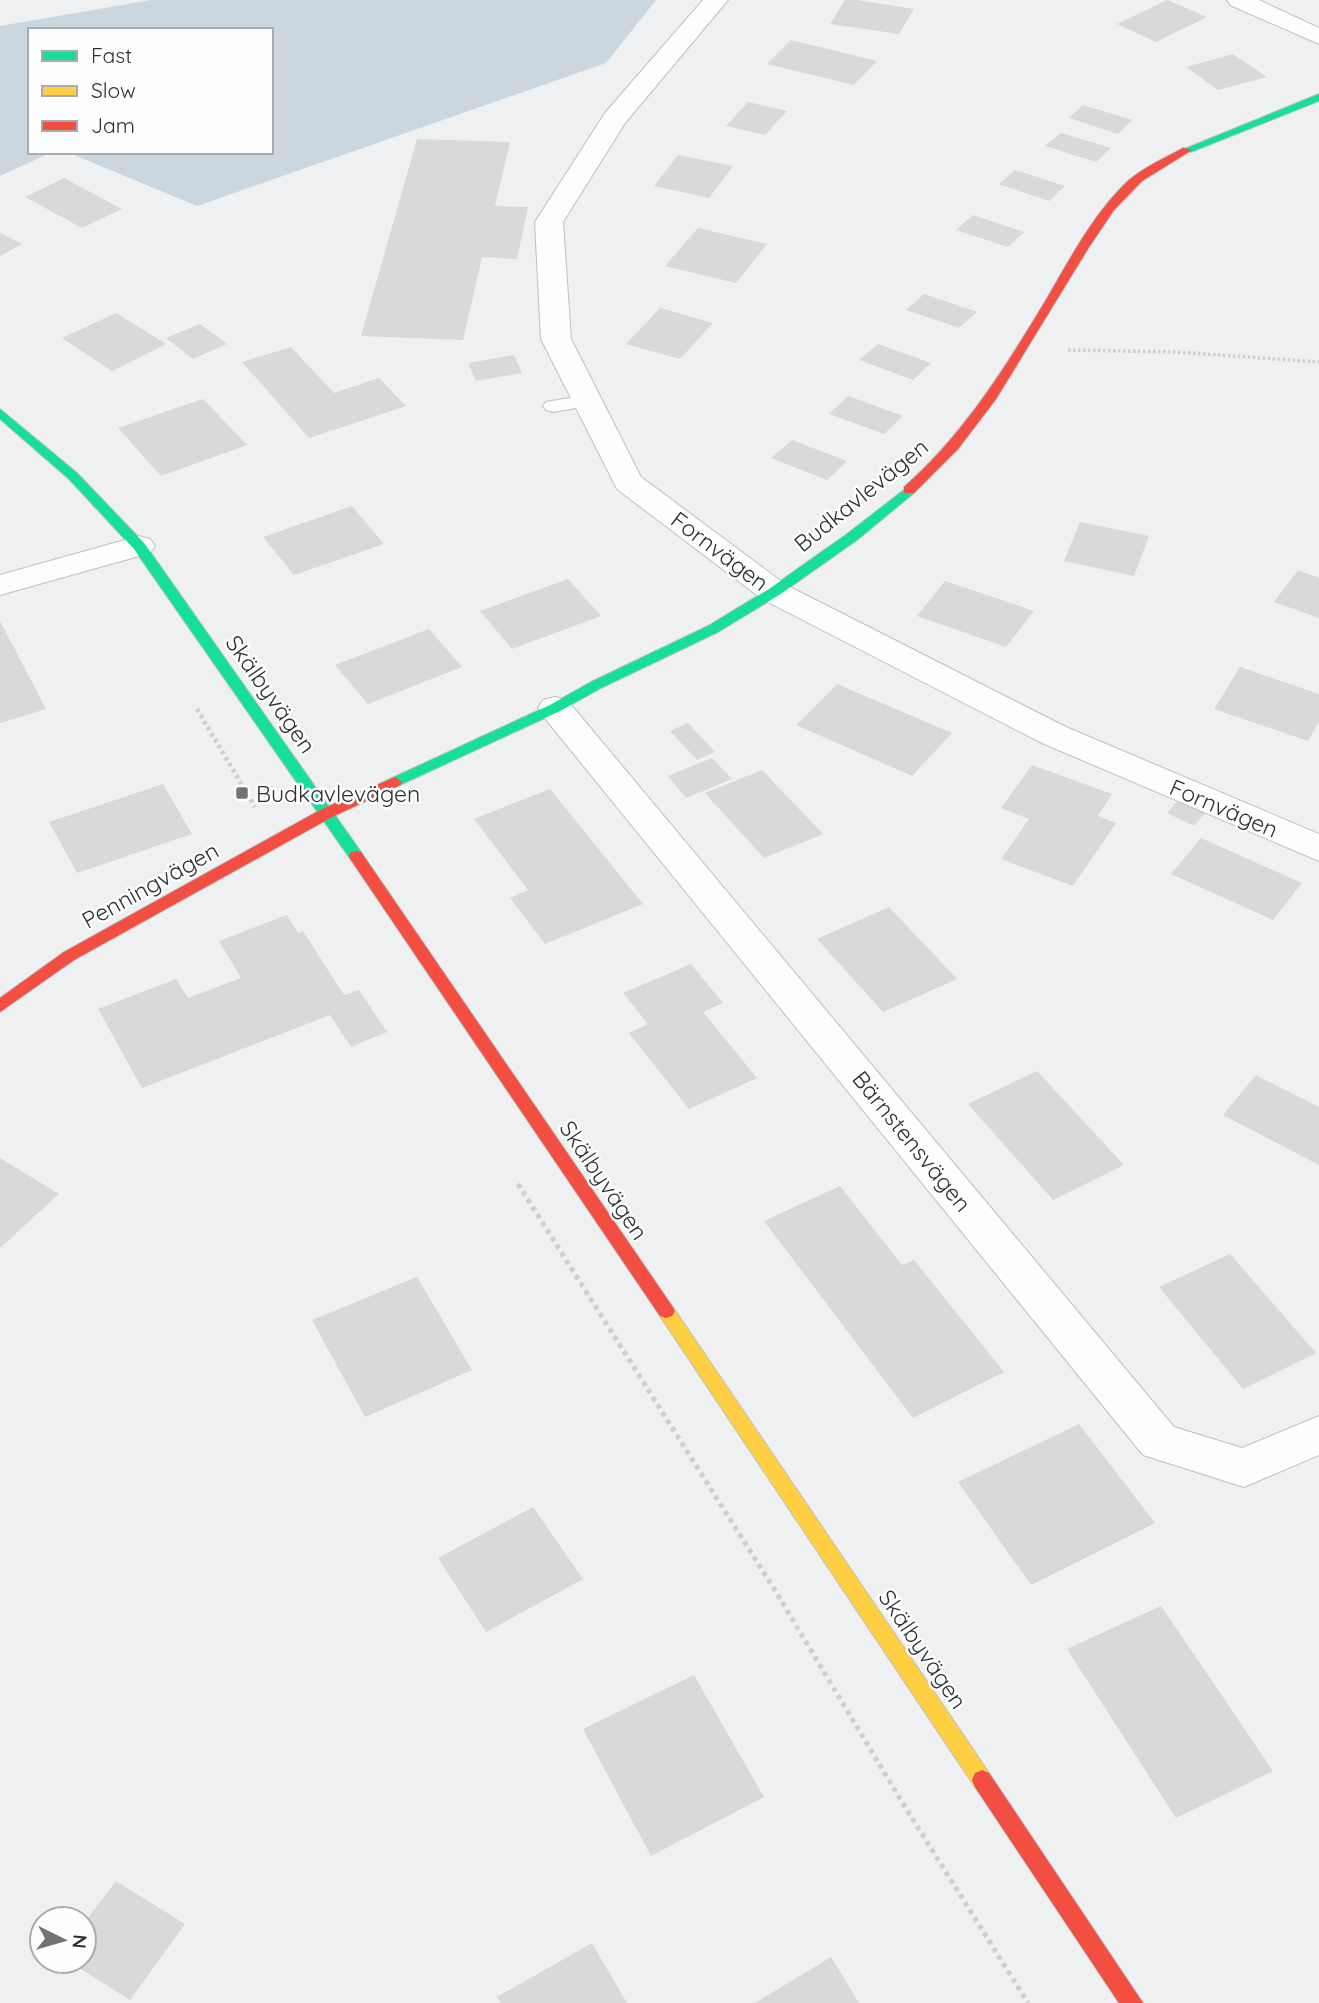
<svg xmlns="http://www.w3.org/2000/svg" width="1319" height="2003" font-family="Quicksand,sans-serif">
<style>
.green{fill:#cbd6df}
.building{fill:#d8d9d9}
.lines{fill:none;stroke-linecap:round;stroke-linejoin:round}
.lane-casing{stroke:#bec0c2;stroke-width:2}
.street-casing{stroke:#bec0c2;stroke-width:2}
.fast-casing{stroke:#bec0c2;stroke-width:2}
.slow-casing{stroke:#bec0c2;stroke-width:2}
.jam-casing{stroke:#bec0c2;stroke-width:2}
.path-far2{stroke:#cfcfd0;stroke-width:3.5;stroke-dasharray:2.5 2.5;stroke-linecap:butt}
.path-far1{stroke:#cfcfd0;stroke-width:4.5;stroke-dasharray:3.5 3.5;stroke-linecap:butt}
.path{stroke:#cfcfd0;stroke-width:5;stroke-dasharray:4.5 4.5;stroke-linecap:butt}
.lane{fill:#fcfdfd;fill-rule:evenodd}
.street{fill:#fcfdfd;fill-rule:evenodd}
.fast{fill:#16e098;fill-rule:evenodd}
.slow{fill:#ffcf43;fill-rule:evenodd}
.jam{fill:#f24e42;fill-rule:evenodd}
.poi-dot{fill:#717375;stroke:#fcfeff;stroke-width:2.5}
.labels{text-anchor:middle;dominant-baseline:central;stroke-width:5;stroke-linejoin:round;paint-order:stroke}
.street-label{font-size:23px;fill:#2e2f31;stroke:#fcfeff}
.poi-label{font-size:23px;fill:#2e2f31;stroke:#fcfeff;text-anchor:start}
</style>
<rect width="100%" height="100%" fill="#eef0f2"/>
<path class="green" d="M151,0h505l-50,63 -409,143 -130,-54h204v-122h-241v122h22l-52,24v-150z"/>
<path class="building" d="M845,0h12l57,9 -15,25 -69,-10z
M1167,0l40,17 -51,25 -39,-18z
M791,40l86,21 -23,24 -87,-21z
M1233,54l34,23 -49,13 -32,-23z
M748,102l39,9 -22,24 -39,-9z
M1083,105l49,15 -14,14 -49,-16z
M1061,133l50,15 -15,14 -51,-16z
M417,139l93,3 -15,64 33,1 -11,52 -35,-2 -19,83 -102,-4z
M678,155l55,11 -24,32 -55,-12z
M1015,170l50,16 -16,15 -50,-17z
M64,178l58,31 -40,19 -57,-31z
M973,215l51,17 -16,15 -52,-17z
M698,228l69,16 -31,39 -71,-17z
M0,233l22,11 -22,12z
M924,294l53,18 -18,16 -53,-18z
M660,308l53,15 -33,36 -54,-15z
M116,313l50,31 -54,27 -50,-33z
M200,324l27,20 -34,15 -27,-21z
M878,344l53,19 -18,17 -54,-20z
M291,347l43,46 45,-15 27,28 -97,32 -67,-76z
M514,355l8,18 -46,8 -8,-18z
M848,396l55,20 -19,18 -55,-20z
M203,399l44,46 -86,31 -43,-48z
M792,440l55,21 -20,19 -56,-22z
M352,506l32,38 -90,31 -31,-38z
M1080,522l69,14 -15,40 -70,-15z
M1298,570l21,8v40l-45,-16z
M568,579l33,37 -89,33 -32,-38z
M945,581l89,30 -28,36 -89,-31z
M0,621l46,88 -46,14z
M429,629l33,38 -94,37 -33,-39z
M1240,667l79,27v28l-11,19 -94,-32z
M837,684l115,49 -40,43 -116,-51z
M688,723l27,29 -18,8 -27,-29z
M712,758l20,21 -46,19 -18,-22z
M1032,765l80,29 -14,22 18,7 -43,63 -72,-27 28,-40 -28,-11z
M762,770l61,64 -59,24 -59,-65z
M163,784l29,50 -115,39 -28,-51z
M550,789l93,115 -98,40 -35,-46 18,-8 -54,-71z
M1179,799l28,12 -13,15 -27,-13z
M1201,838l101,45 -29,37 -102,-46z
M889,907l68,72 -74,33 -66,-73z
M287,915l11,18 5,-2 41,64 15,-5 28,42 -36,15 -21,-32 -188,73 -44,-79 78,-30 12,19 53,-20 -22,-37z
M691,964l32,39 -20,9 54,66 -68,31 -60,-76 19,-9 -25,-31z
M1037,1071l87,94 -71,35 -85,-96z
M1256,1075l63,32v58l-96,-50z
M0,1158l59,36 -59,54z
M840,1186l62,79 12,-5 90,112 -91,46 -149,-197z
M1230,1254l86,99 -73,36 -84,-102z
M417,1277l55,93 -107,47 -53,-97z
M1079,1424l76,99 -124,62 -73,-103z
M533,1507l50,72 -97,53 -48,-74z
M1161,1606l112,165 -97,47 -109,-169z
M694,1675l70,122 -113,59 -68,-127z
M116,1881l69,43 -55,76 -62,-39h16v-38z
M592,1943l35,60h-126l-4,-6z
M831,1957l28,46h-104z"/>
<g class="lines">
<g class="lane-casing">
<path id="lane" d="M587,395l7,2 3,4 -3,4 -41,7 -7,-2 -3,-4 3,-4z"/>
</g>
<g class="street-casing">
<path id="street" d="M703,0h25l-103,123 -62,99 8,117 70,138 145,108 280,142 253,107v27l-277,-118 -280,-144 -145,-110 -76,-150 -6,-117 70,-109z
M1227,0h32l60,28v16l-89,-39z
M139,536l11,3 5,7 -5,7 -150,42v-20z
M555,697l12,3 607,727 68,21 77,-32v39l-75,32 -101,-32 -600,-739 -5,-8 5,-8z"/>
</g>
<g class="fast-casing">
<path id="fast" d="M1319,94v7l-128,51 -9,-2z
M0,409l77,64 67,70 217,309 2,4 -2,4h-10l-217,-311 -65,-70 -69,-60z
M909,486l5,1v6l-57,47 -78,55 -61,37 -117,56 -41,23 -160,74 -5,2 -7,-5 2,-3 160,-74 41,-23 117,-56 61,-37 78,-55z"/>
</g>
<g class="slow-casing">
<path id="slow" d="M666,1304l6,2 317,467 3,7 -3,7 -7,3 -7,-3 -315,-471 -3,-5 3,-5z"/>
</g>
<g class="jam-casing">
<path id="jam" d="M1183,148l9,2 -50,31 -28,29 -25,37 -93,152 -38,50 -44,44h-10v-6c60,-53 101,-119 142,-187 24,-41 47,-86 82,-119 16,-14 37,-23 55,-33z
M395,777l7,5 -2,3 -68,32 -258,143 -74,52v-14l64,-46 258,-143z
M356,851l5,1 311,454 3,5 -3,5 -6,2 -6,-2 -309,-456 -2,-4 2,-4z
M982,1770l7,3 154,230h-24l-144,-216 -3,-7 3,-7z"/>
</g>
<path class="path-far2" d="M1068,350l108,2 143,10"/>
<path class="path-far1" d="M197,709l58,98"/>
<path class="path" d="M518,1184l258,408 126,210 126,201"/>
<use href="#lane" class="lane"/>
<use href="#street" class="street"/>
<use href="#fast" class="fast"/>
<use href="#slow" class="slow"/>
<use href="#jam" class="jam"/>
</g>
<rect class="poi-dot" x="235" y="786" width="14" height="14" rx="3.5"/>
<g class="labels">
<g class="street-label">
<text transform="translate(861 495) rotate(-39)">Budkavlevägen</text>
<text transform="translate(720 551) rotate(37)">Fornvägen</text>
<text transform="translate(271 694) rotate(55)">Skälbyvägen</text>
<text transform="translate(1224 808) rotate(23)">Fornvägen</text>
<text transform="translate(150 885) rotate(-29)">Penningvägen</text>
<text transform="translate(912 1141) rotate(51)">Bärnstensvägen</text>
<text transform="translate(604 1180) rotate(56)">Skälbyvägen</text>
<text transform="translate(923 1649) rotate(56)">Skälbyvägen</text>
</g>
<g class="poi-label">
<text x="256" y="793">Budkavlevägen</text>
</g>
</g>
<rect x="28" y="28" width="245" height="126" fill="#fcfeff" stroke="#aaabad" stroke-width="2"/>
<rect x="42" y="51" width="35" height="10" fill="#16e098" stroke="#aaabad" stroke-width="2"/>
<text x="91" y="63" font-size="21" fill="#2e2f31">Fast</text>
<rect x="42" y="86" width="35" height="10" fill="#ffcf43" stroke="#aaabad" stroke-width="2"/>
<text x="91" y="98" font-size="21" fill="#2e2f31">Slow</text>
<rect x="42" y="121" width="35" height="10" fill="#f24e42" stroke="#aaabad" stroke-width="2"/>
<text x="91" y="133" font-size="21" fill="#2e2f31">Jam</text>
<g transform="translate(63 1940) rotate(95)"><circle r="33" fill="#fcfeff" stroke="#aaabad" stroke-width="2"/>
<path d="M0-5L12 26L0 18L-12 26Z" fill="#717375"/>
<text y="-10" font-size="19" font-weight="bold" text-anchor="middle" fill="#2e2f31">N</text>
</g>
</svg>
